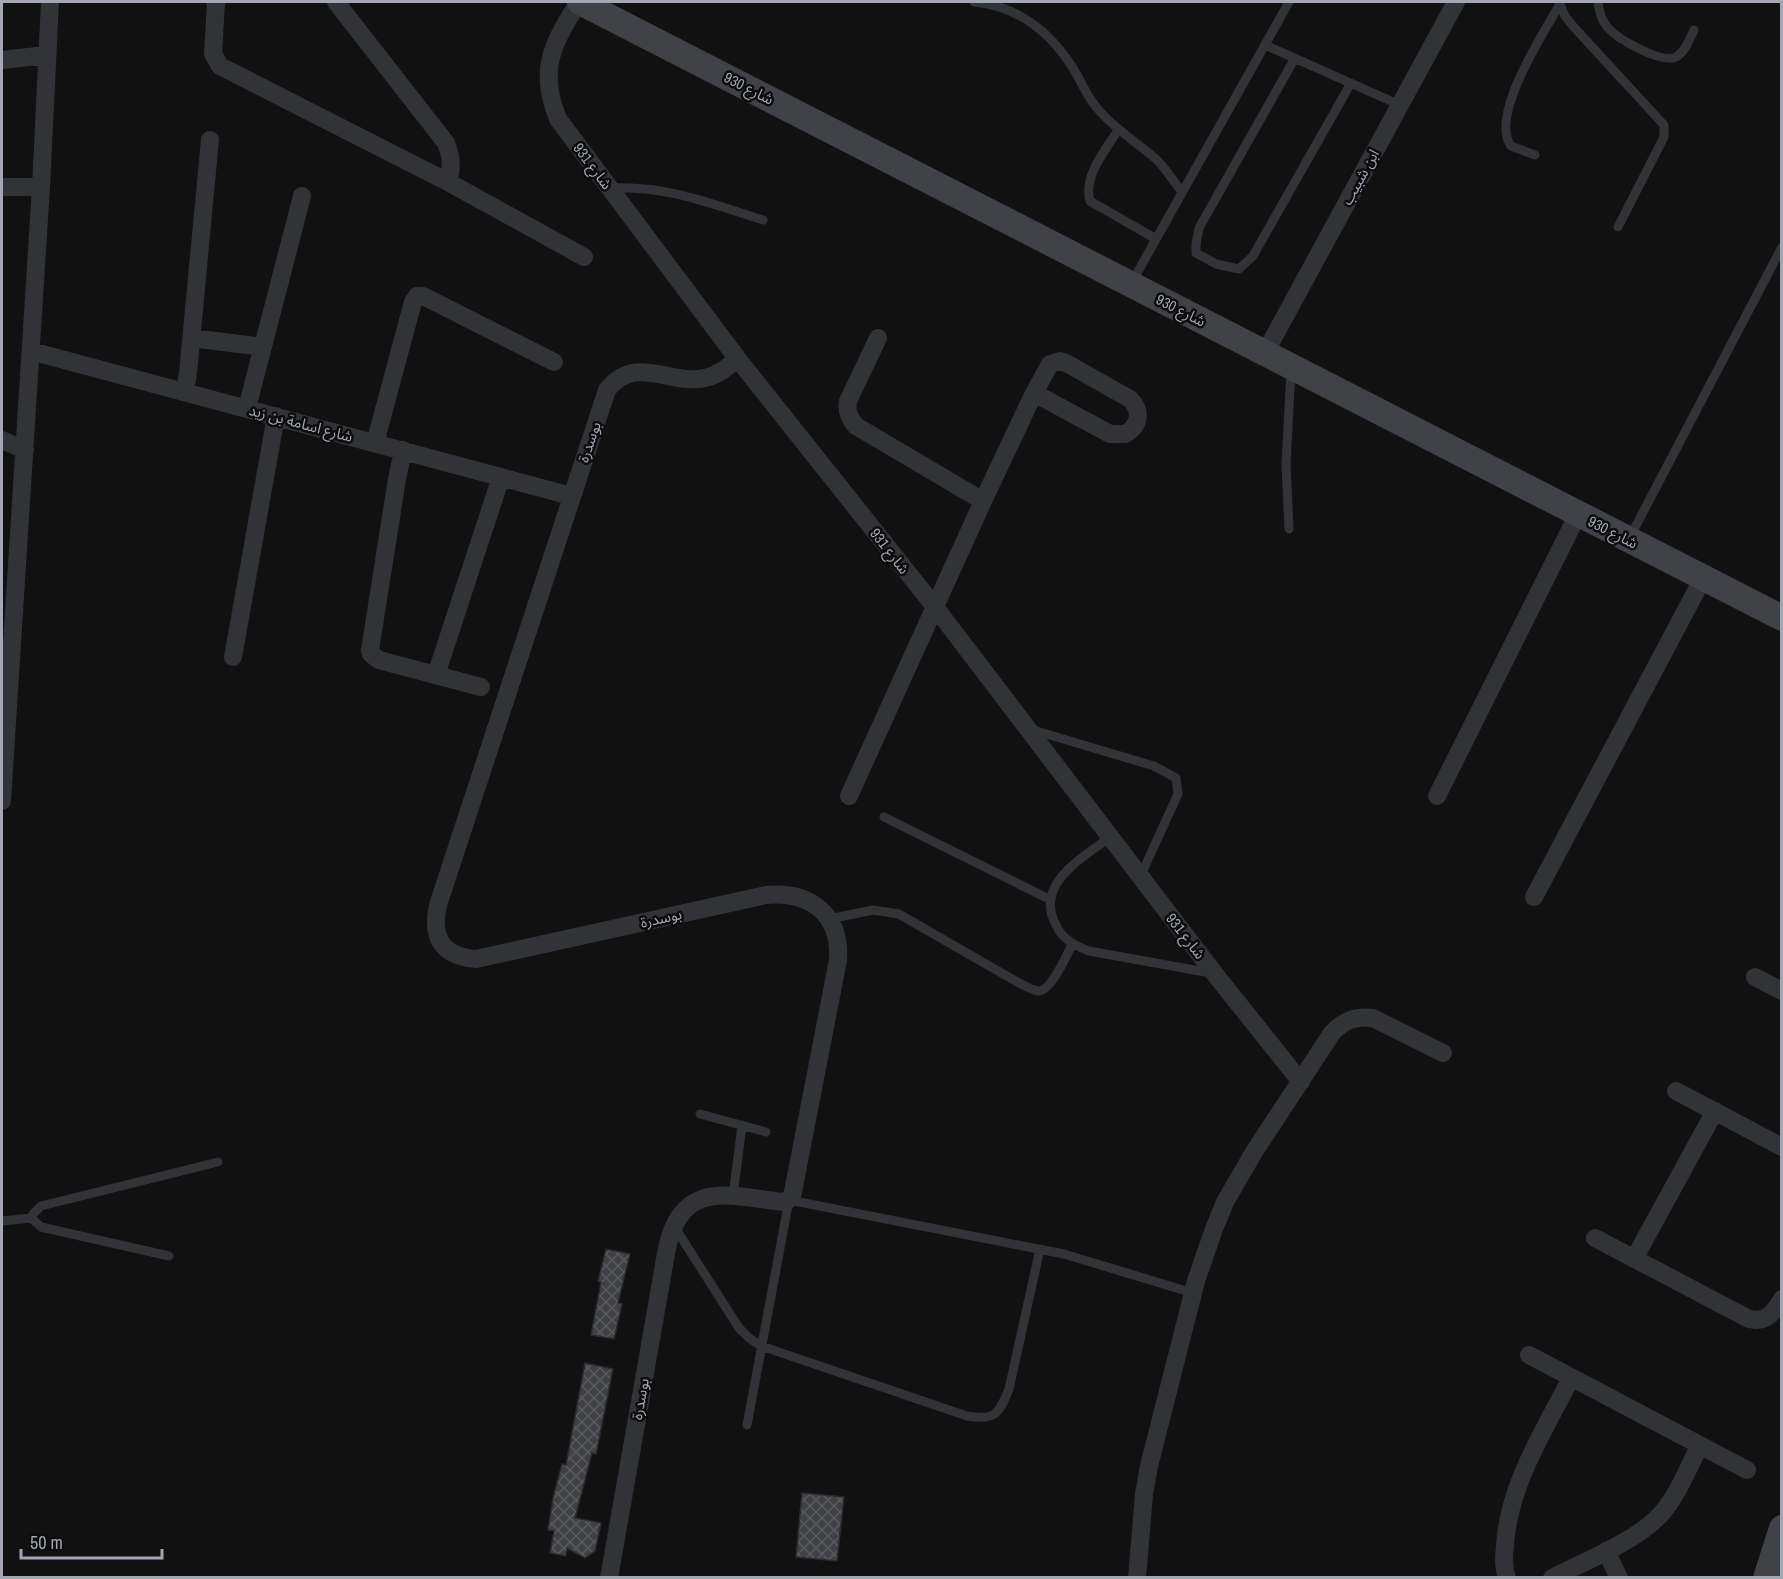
<svg xmlns="http://www.w3.org/2000/svg" width="1783" height="1579" font-family="'Archivo Narrow','Noto Sans Arabic',sans-serif">
<style>
.building{fill:url(#building-cross-hatch);stroke:#2b2b2e;stroke-width:1.5}
.lines{fill:none;stroke-linecap:round;stroke-linejoin:round}
.lane{stroke:#323337;stroke-width:9}
.street{stroke:#323337;stroke-width:18}
.secondary{stroke:#404247;stroke-width:26}
.labels{text-anchor:middle;dominant-baseline:central;stroke-width:5;stroke-linejoin:round;paint-order:stroke}
.street-label{font-size:15px;fill:#a3a7b3;stroke:#0c0c0d}
</style>
<defs>
<pattern id="building-cross-hatch" width="8" height="8" patternUnits="userSpaceOnUse" patternTransform="scale(1.5)"><rect width="8" height="8" fill="#404145"/><path d="M0 0l8 8M0 8l8-8" fill="none" stroke="#585a5d"/></pattern>
</defs>
<rect width="100%" height="100%" fill="#111112"/>
<path class="building" d="M606,1249l24,5 -12,49 4,1 -8,35 -23,-4 10,-53 -3,-1z
M585,1363l28,6 -17,85 -4,-1 -17,65 26,5 -6,28 -10,7 -18,-10 -1,8 -16,-3 4,-22 -6,-1 5,-32 9,-34 4,1z
M802,1493l42,4 -7,64 -41,-4z"/>
<g class="lines">
<path class="lane" d="M974,2c44,4 76,30 99,66 8,13 14,29 24,40 17,21 40,34 60,52 9,9 17,22 25,32
M1559,2l6,14 7,9 92,100v12l-46,90
M1598,2c1,9 4,19 10,26 10,11 53,36 68,29 9,-5 14,-18 18,-27
M1265,45l135,60
M1295,58l-96,170 -3,16v9l20,11 23,5 14,-13 98,-173
M1118,130c-13,21 -35,46 -28,71l66,38
M1535,155l-24,-9c-22,-30 33,-114 49,-142
M609,188c57,-3 100,15 154,32
M1132,282l157,-280
M1289,529l-3,-65 5,-94
M1630,537l152,-290
M1033,730l121,36 22,12 2,16 -38,83
M884,817l167,83
M1110,837c-26,20 -75,46 -55,86 7,16 18,22 34,28l122,22
M829,919l44,-9 26,4 120,69c6,3 12,7 19,8 13,1 28,-35 34,-46
M700,1114l66,18
M733,1196l9,-71
M31,1218l2,-4 8,-8 177,-44
M2,1221l29,-3 10,9 128,29
M674,1226l65,102 10,10 12,8 206,70c28,5 32,-2 42,-27l31,-140
M747,1425l42,-225 275,54 129,39"/>
<path class="street" d="M216,2l-3,52 7,12 228,116 136,75
M336,2l110,141c6,15 6,24 2,39
M579,2c-27,42 -41,68 -21,117l179,239 198,249 279,366 87,109
M2,60l44,-5
M2,187h39
M192,338l71,9
M878,338l-30,63c-2,10 1,17 8,25l127,75
M31,351l540,145
M1265,353l191,-351
M185,391l3,-18 22,-233
M247,408l55,-212
M2,440l23,10
M375,443l38,-141 4,-6h6l131,66
M403,450l-6,29 -27,171 1,4 8,6 102,27
M233,657l43,-241
M436,675l65,-198
M849,796l134,-295 51,-108 16,-29 10,-3 8,3 62,35c12,12 10,27 -5,35h-15l-76,-41
M1437,796l141,-282
M2,801l39,-614 9,-185
M1534,897l169,-319
M1755,977l27,14
M1676,1091l106,56
M1595,1238l154,81c17,4 25,-6 33,-20
M1634,1259l81,-148
M1529,1355l218,115
M1606,1551l13,27
M609,1578l58,-330c15,-71 65,-51 118,-46l7,-5 46,-237c3,-46 -28,-69 -72,-65l-290,64c-35,-3 -45,-22 -38,-54l169,-515c29,-37 63,-4 98,-12 14,-3 23,-11 32,-20
M1137,1578l7,-84 5,-28 47,-185 18,-52 11,-27 29,-50 78,-119c12,-13 24,-17 41,-15l70,35
M1507,1578c-4,-11 -3,-22 -2,-33 4,-61 39,-114 66,-167
M1552,1578c33,-17 85,-37 109,-64 17,-19 27,-46 39,-69"/>
<path class="secondary" d="M580,2l1202,616
M1766,1578l16,-50"/>
</g>
<g class="labels">
<g class="street-label">
<text transform="translate(749 88) rotate(27)">شارع 930</text>
<text transform="translate(593 166) rotate(53)">شارع 931</text>
<text transform="translate(1360 177) rotate(-61)">ابن شبيب</text>
<text transform="translate(1181 310) rotate(27)">شارع 930</text>
<text transform="translate(301 423) rotate(15)">شارع اسامة بن زيد</text>
<text transform="translate(589 442) rotate(-71)">بوسدرة</text>
<text transform="translate(1613 532) rotate(27)">شارع 930</text>
<text transform="translate(890 551) rotate(52)">شارع 931</text>
<text transform="translate(661 918) rotate(-13)">بوسدرة</text>
<text transform="translate(1186 936) rotate(52)">شارع 931</text>
<text transform="translate(640 1399) rotate(-80)">بوسدرة</text>
</g>
</g>
<rect width="1783" height="1579" fill="none" stroke="#a3a7b3" stroke-width="6"/>
<path d="M21 1549v9h141v-9" fill="none" stroke="#a3a7b3" stroke-width="3"/>
<text x="30" y="1549" font-size="18" fill="#a3a7b3" stroke="#0c0c0d" stroke-width="4.5" paint-order="stroke">50 m</text>
</svg>
